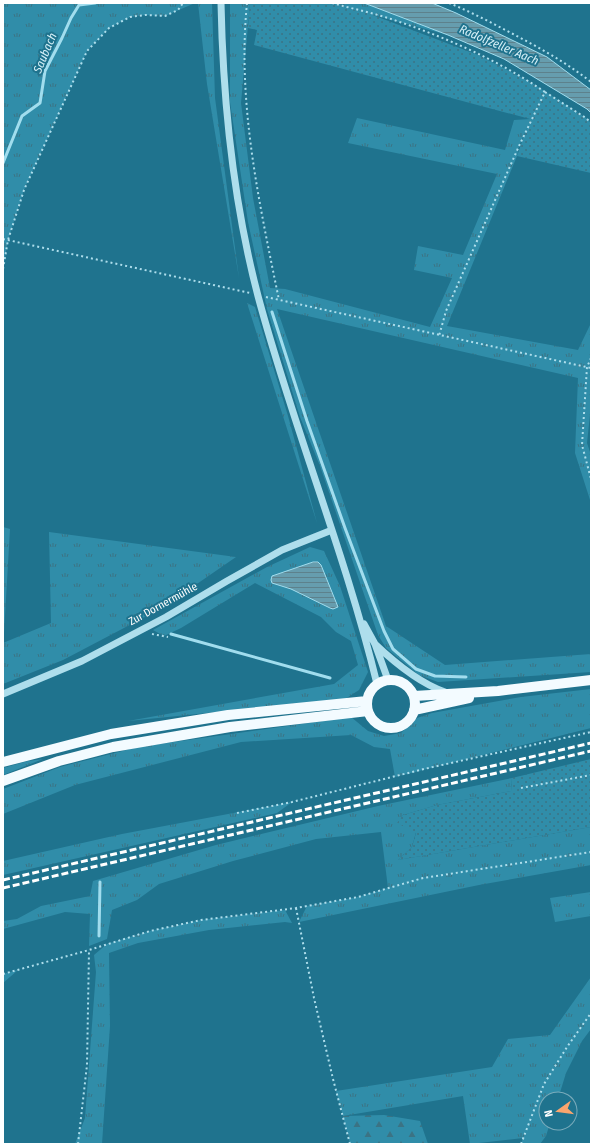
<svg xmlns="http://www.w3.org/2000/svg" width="594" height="1147" font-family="'Fira Sans Condensed',sans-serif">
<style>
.grass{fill:url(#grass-tufts)}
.forest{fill:url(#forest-firs)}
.garden{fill:url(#garden-dots)}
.water{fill:url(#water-rules);stroke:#a1ddee}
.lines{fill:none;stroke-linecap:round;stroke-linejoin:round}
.stream{stroke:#a1ddee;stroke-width:3}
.path{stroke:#aedeec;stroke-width:2;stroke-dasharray:2 3;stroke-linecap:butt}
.minor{stroke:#aedeec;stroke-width:7}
.major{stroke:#f3fbff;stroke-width:10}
.rail{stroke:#fff;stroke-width:3;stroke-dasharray:7 3;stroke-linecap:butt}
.labels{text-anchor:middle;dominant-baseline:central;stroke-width:4;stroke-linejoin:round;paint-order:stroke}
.street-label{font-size:11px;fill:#fff;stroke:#1f738e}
.water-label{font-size:12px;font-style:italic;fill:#d6f1f8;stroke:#1f738e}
</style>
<defs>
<pattern id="grass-tufts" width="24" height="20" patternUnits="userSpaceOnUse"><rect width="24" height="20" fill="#308da9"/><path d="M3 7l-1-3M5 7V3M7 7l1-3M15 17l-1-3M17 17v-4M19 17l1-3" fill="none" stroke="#3b7384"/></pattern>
<pattern id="forest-firs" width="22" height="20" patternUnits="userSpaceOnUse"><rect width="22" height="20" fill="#308da9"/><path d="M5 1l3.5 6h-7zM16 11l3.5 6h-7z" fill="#3b7384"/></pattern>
<pattern id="garden-dots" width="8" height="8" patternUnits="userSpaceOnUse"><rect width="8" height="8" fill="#308da9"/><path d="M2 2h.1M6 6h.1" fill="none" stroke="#3b7384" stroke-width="1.8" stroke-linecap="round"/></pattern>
<pattern id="water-rules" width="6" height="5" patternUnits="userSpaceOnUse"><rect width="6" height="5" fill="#669dae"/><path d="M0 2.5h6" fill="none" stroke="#5d818c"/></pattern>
</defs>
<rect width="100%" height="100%" fill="#1f738e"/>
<path class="grass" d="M3,3h192l-30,13 -20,-1 -15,2 -21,11 -22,23 -63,139 -16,50 -5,29v-29l3,-1h-3z
M198,3h14l3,95 24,180 -32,-194z
M230,3h20l-9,100 12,95 17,90 15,1 145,38 22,-49 -38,-8 4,-24 45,9 34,-81 -149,-31 9,-25 148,32 9,-30 17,-1 -12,27 -2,10 -70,170 131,24 13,-27v82l-4,38 4,12v48l-16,-50 3,-75 -301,-69 109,317 59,39 146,-11v18l-153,10 -19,-7 -33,-27 -8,-13 -58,-169 -20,-49 -33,-108 -19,-87 -18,-120z
M328,3h36l84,32z
M247,303l8,4 33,109 29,107z
M3,527l7,2 -6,104h-1z
M49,532l187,25 -74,51 -99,52 -60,24v-41l48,-20z
M310,547l14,4 16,35 28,86 -9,18 -14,9 -217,22 206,-37 24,-19 -7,-24 -15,-9 -15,-15 -66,-34 -74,45 -17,8 -11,-6 114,-63z
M591,689v39l-196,49 -5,-28 -16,-2 -23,-12 -110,7 -166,43 -72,29v-25l57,-22 78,-20 213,-30 17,14 16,5 17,-3 16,-15 15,-5 89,-16z
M43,759l-40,16v-7l25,-7z
M512,778l-1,13 -74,14 -34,10 -5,8 18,9 -4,15 -14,13 193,-33v38l-112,20 -180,37 8,-16 51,-9 30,-9 -7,-56 -65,7 -83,22 -74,23 -22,16 -25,10 -5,29 -18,7 1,-32 -25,-2 -62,17v-8l14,-2 24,-13 49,-10 3,-15 123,-36 162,-39z
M292,802l-15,11 -274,62v-14l119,-27z
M591,892v24l-36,6 -5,-24z
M285,910l7,13 -7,-1 -76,8 -71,13 -29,10 1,73 -8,118h-27l10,-26 11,-146 -2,-17 13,-11 43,-13 51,-11z
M18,970l-15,13v-9z
M591,977v52l-9,12 -16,32 -8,26h-12v24h4l-4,13 -6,8h-19l2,-6 -53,6 -7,-48 -120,20 -7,-25 156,-24 16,-28 42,-4z"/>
<path class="forest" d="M384,1115l36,6 8,23h-78l-7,-28z"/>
<path class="garden" d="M250,3h78l42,11 108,41 54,28 54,35 5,5v50l-74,-17 13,-37 -276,-74 3,-15 -9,-2z
M591,759v68l-193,33 14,-13 4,-14 -19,-10 6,-8 34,-10 74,-14 1,-13z"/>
<path class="water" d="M364,3h68l24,10 91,44 44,33v23l-4,-4 -83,-50 -56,-24z
M313,562h5l3,3 17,42 -5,2 -3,-1 -39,-19 -19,-6 -1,-3 1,-4z"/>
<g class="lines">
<path class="stream" d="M3,163l19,-47 18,-13 5,-32 17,-33 9,-20 8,-13 16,-2
M272,312l35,109 38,107 39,103 9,18 23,20 19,7 31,1
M171,634l159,44
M99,936l1,-54"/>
<path class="path" d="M247,3c-10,100 12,199 32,297
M332,3c21,6 42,10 62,17 53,18 104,40 151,72l-26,54 -73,165 -7,25
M449,3c22,9 43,20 64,31 27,14 54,29 78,48
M545,92l41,26 5,5
M3,239l247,54
M3,269l5,-29 16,-50 63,-139 22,-23 21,-11 15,-2 20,1 13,-6 5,-7
M266,297l325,71
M591,358l-4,9 -5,78 9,34
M152,634l16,3
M521,788l70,-13
M237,813l55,-11 132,-33 167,-37
M296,908l18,90 19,81 17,65
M3,974l86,-24 61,-19 51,-11 95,-12 62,-11 65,-19 168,-26
M78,1144l9,-79 2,-115
M521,1144l23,-60 23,-37 24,-34"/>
<path class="minor" d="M221,3c2,99 12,198 37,293 35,131 87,256 119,388
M364,624l11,20 13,36
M375,644c20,19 44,39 70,48
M3,694l79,-33 84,-44 61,-36 55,-31 50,-20"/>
<path class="major" d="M367 704a24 24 0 1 1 48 0a24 24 0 1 1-48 0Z
M414,696l84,-5 93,-11
M414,710l55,-12
M3,762l108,-28 117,-19 139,-14
M3,781l56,-20 54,-14 117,-20 138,-16"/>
<path class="rail" d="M3,880l588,-137
M3,888l588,-137"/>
</g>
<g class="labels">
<g class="street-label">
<text transform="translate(163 604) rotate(-29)">Zur Dornermühle</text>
</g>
<g class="water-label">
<text transform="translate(499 45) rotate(23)">Radolfzeller Aach</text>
<text transform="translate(45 53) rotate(-67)">Saubach</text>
</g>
</g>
<rect width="594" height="1147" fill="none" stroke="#ffffff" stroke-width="8"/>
<g transform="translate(558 1111) rotate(256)"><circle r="19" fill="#1f738e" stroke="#79abbb"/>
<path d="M0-3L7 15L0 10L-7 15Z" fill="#faa56e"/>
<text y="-6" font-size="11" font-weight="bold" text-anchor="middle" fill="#ffffff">N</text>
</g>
</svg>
